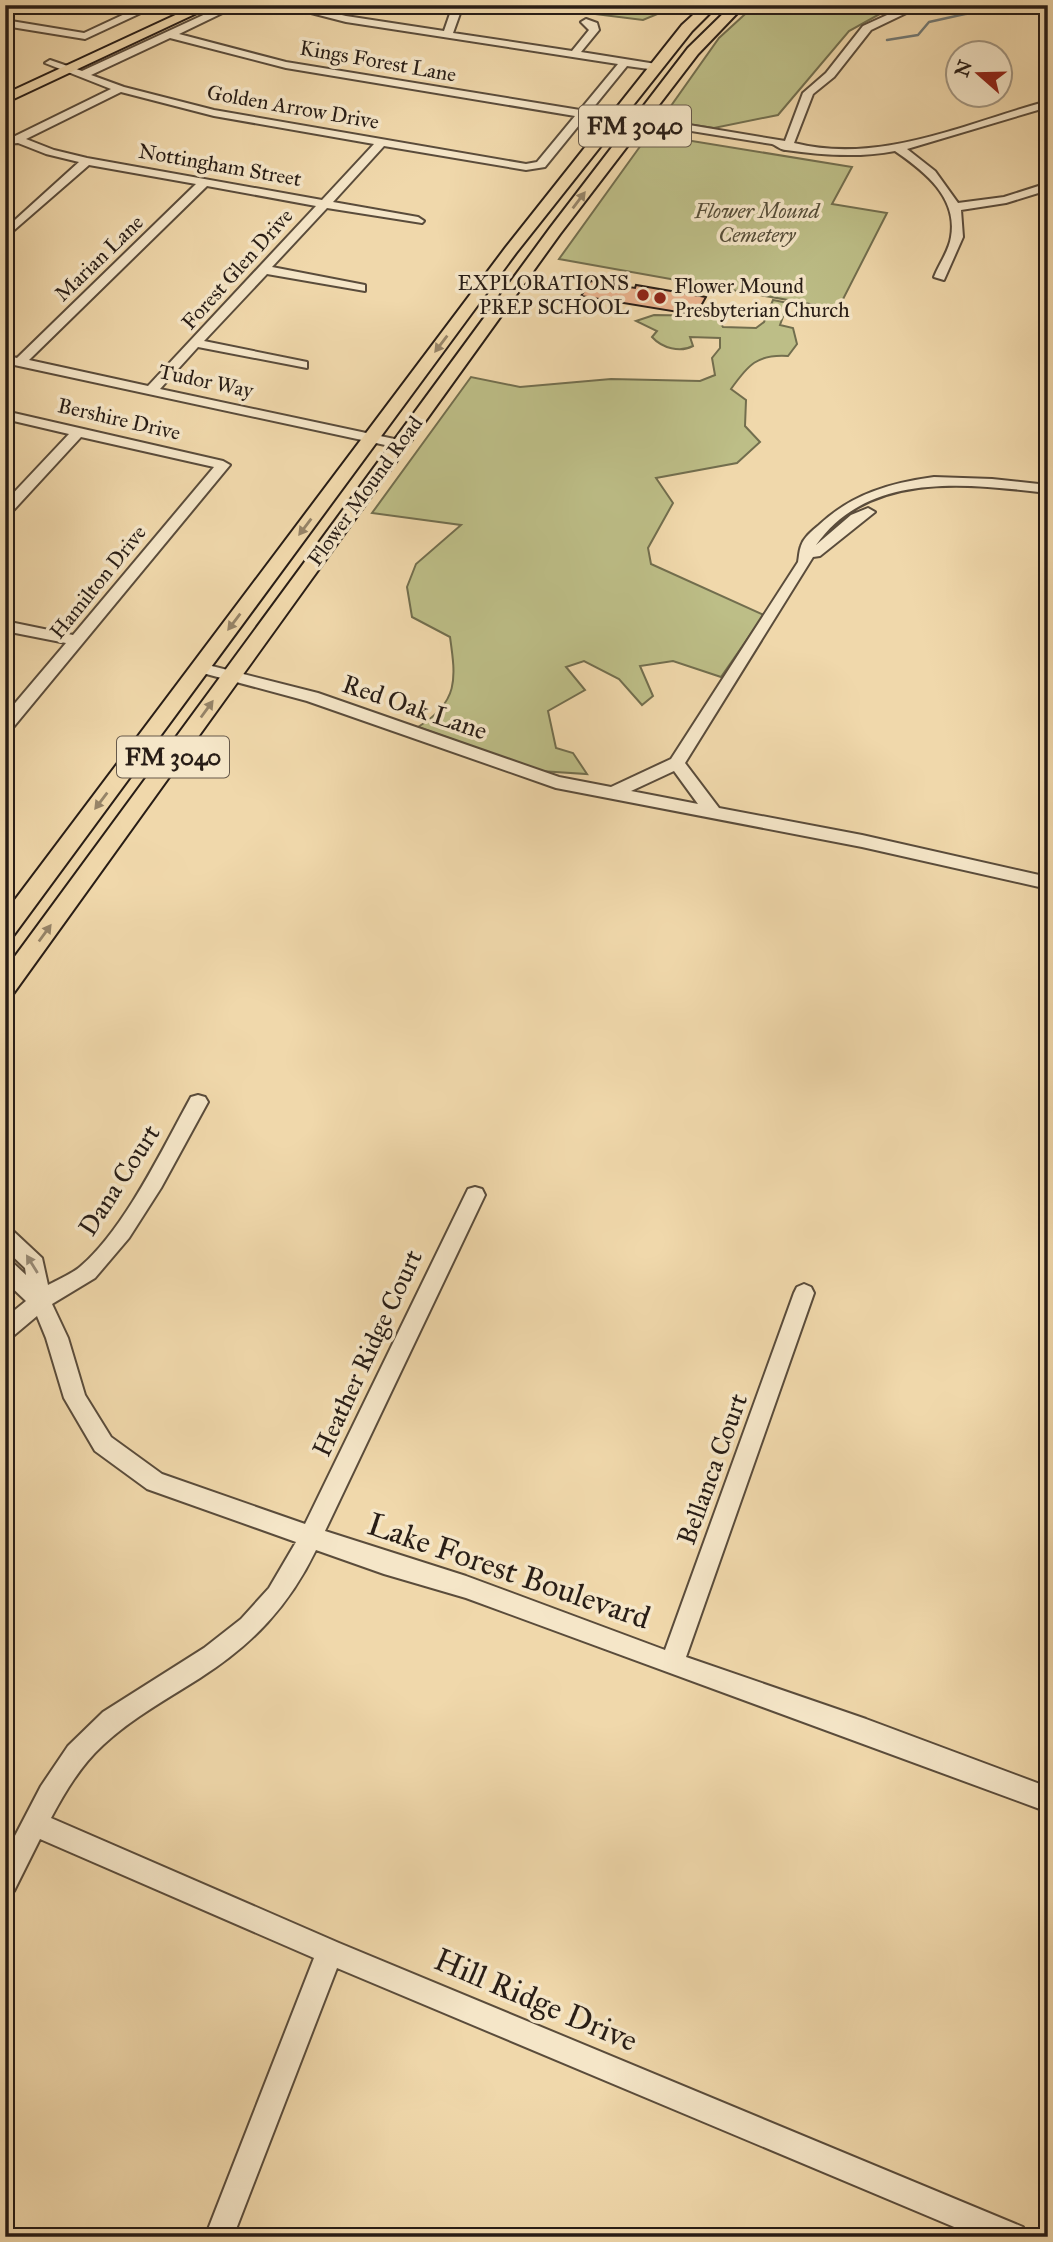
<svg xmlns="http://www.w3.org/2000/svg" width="1053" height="2242" font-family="'IM FELL Great Primer',serif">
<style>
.green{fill:#bdbe87;stroke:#726e4e;stroke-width:2}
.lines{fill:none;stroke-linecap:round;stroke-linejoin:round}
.stream{stroke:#717976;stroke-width:2.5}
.building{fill:#ebb48f;stroke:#281d16;stroke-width:2}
.minor-casing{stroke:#5a4c3b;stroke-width:4}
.major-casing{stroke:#281d16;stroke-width:4}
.minor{fill:#f5e6c8;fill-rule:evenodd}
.major{fill:#f0d8ab;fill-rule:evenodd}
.oneway{fill:#968468}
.oneway2{fill:#998c78}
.poi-dot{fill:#8f2418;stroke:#f5e6c8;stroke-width:2.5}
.labels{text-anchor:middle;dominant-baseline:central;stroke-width:7;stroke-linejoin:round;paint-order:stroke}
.far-street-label{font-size:21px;fill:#281d16;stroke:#f5e6c8}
.far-park-label{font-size:21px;font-style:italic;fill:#554d38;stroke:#f5e6c8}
.far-poi-label{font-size:21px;fill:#281d16;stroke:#f5e6c8;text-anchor:end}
.shield{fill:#f5e6c8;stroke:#66594b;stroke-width:2}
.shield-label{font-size:24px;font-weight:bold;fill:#281d16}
.street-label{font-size:26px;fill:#281d16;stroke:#f5e6c8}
.near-street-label{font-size:32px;fill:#281d16;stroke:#f5e6c8}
</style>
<rect width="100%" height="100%" fill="#f0d8ab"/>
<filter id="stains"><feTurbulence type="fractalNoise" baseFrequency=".00286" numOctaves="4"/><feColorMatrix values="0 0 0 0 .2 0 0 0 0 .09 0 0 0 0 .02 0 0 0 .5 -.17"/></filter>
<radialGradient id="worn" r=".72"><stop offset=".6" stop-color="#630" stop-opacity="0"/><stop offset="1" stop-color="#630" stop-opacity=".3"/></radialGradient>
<path class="green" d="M523,5h156l-36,15z
M755,5h141l-47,26 -71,84 -64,13 -53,-8 58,-82z
M649,134l203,33 -20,37 55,9 -49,96 -279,-50z
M773,300l15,3 -8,22 13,3 4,16 -9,12c-31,-2 -40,9 -57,33l15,11 -1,26 15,16 -23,21 -81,15 17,25 -25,45 3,16 113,51 -43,62 -48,-16 -33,5 13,30 -11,9 -23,-26 -35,-18 -18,6 19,23 -37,21 8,37 17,5 14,21 -47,-3 -122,-44c41,-25 38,-48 32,-90l-38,-20 -5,-30 9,-23 45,-39 -89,-12 99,-136 49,10 91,-8 89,2 15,-6 -3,-17 8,-10v-10l-30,-1 3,9c-13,7 -31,2 -41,-9l5,-6 -21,-10 18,-6 62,1 7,11 33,1 8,-6z"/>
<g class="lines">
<path class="stream" d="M887,40l31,-5 11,-13 36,-8 38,-4 45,4"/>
</g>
<path class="building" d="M591,281l44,7 1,-3 70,12 -10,18 -115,-19z"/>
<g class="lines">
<g class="minor-casing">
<path id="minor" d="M144,5h14l-73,34 -80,-13v-6l79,13z
M225,5h14l-60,29 107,28 294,48 38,-46 -272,-42 -66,-17h19l47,11 98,15 9,-26h10l-10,28 119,18 17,-21 -8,-8 5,-3 11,4 2,7 -18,22 75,12 5,3 -5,3 -29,-4 -82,101 -19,3 -142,-24 -51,56 85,15 6,4 -2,2 -95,-15 -55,59 93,18v6l-98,-17 -63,67 103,21v6l-109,-21 -38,42 239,51 7,4 -2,3 -5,1 -394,-85v-8l12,3 179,-174 -107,-19 -84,73v-9l74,-67 -33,-8 -28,-11 -11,1v-4l104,-51 -66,-26 5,-3 32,11zM170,38l116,30 289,48 -38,46 -11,2 -312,-54 -90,-23 -33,-12zM121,92l93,24 160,28 -52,56 -235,-42 -33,-8 -28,-11zM207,186l109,20 -168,180 -119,-26z
M909,5h14l-52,25 -37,47 -21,17 -19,49c86,22 172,-20 254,-42v6l-141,42 28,22 23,32 46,-6 44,-14v7l-42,13 -45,7 2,27 -19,43 -10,-3c5,-13 15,-26 17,-40 7,-40 -27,-66 -56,-86 -37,7 -73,4 -109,-1 -5,0 -9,-4 -14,-6l-155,-25 -5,-3 5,-3 168,28 18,-48 23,-20 37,-47z
M5,411l218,50 7,4 -219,265 -6,1v-16l61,-72 -61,-12v-10l68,14 141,-168 -133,-30 -71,77 -5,1v-13l64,-68 -64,-15z
M934,477l58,2 56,6v8c-79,-9 -179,-23 -232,52l35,-30 17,-7 7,4 -55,44 -7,1 -128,206 34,45 143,27 186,42v12l-186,-42 -306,-59 -249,-87 -112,-30 -3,-3 8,-5 118,30 241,84 52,10 60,-28 127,-197c1,-5 1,-11 3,-16 3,-9 11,-15 18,-21 33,-31 71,-42 115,-48zM674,771l24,33 -67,-13z
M198,1095l7,2 3,5 -47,86 -32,50 -34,40 -43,26 16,34 17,57 26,42 51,37 143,50 163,-335 7,-2 7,2 3,6 -160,336 141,45 199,74 129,-357 3,-6 7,-3 7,3 3,6 -128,364 180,62 182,68v25l-582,-214 -82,-24 -68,-24c-27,56 -64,95 -116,128 -33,21 -68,40 -97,67 -22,20 -38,47 -52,73l288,125 684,284 4,10h-49l-641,-269 -104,269h-28l109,-279 -274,-119 -26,52 -9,4v-40l36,-69 27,-40 35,-34 101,-64 37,-29 28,-31 27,-46 -149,-53 -52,-38 -31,-53 -18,-60 -9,-22 -25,21 -7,3v-22l21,-17 -21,-20v-22l7,3 14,13 -1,-7 -20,-19v-21l7,2 30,28 6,27c11,-6 24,-11 33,-19 44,-38 82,-118 110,-169z"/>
</g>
<g class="major-casing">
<path id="major" d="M197,5h17l-209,98v-9z
M704,5h14l-26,26 -176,222 -503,683 -8,2v-25l501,-666 176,-222z
M732,5h13l-47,49 -138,180 -547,760 -8,2v-26l545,-742 138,-180z"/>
</g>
<use href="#minor" class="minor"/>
<use href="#major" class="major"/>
</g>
<defs><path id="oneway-solid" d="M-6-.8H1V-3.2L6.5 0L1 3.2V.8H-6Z" transform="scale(1.75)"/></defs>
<g class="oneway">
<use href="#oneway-solid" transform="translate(579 200) rotate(-53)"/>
<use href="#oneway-solid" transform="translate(441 344) rotate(127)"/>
<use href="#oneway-solid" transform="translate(305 527) rotate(127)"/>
<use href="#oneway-solid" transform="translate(234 622) rotate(127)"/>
<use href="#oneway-solid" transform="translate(207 709) rotate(-54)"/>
<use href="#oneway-solid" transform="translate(101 801) rotate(127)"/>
<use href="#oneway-solid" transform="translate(45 933) rotate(-54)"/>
</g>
<use class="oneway2" href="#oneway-solid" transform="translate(32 1264) rotate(-122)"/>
<g class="poi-dot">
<circle cx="643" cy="295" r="7"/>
<circle cx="660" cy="298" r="7"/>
</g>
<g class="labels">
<g class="far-street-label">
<text transform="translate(378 61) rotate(10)">Kings Forest Lane</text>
<text transform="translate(293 107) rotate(10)">Golden Arrow Drive</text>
<text transform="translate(220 165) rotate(10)">Nottingham Street</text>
<text transform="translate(99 258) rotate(-44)">Marian Lane</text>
<text transform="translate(237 269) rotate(-48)">Forest Glen Drive</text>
<text transform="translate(206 381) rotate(12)">Tudor Way</text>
<text transform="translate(119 419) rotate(13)">Bershire Drive</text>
<text transform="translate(365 491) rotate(-54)">Flower Mound Road</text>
<text transform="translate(98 582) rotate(-51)">Hamilton Drive</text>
</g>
<g class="far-park-label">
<text x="757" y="211">Flower Mound<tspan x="757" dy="24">Cemetery</tspan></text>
</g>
<g class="far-poi-label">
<text x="629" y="283">EXPLORATIONS<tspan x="629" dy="24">PREP SCHOOL</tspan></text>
<text x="674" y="286" text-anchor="start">Flower Mound<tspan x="674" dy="24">Presbyterian Church</tspan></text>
</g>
<g class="shield">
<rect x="579" y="105.5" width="112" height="41" rx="5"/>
<rect x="117" y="736.5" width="112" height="41" rx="5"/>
</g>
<g class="shield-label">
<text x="635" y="126">FM 3040</text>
<text x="173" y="757">FM 3040</text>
</g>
<g class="street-label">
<text transform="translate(415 707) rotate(19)">Red Oak Lane</text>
<text transform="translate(119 1180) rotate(-57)">Dana Court</text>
<text transform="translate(367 1353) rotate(-65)">Heather Ridge Court</text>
<text transform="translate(712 1469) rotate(-70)">Bellanca Court</text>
</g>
<g class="near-street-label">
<text transform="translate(509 1571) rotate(19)">Lake Forest Boulevard</text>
<text transform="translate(536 2000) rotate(23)">Hill Ridge Drive</text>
</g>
</g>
<rect width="1053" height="2242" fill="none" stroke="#f0d8ab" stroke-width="28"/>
<rect x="7" y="7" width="1039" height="2228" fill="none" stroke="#281d16" stroke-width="3.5"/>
<rect x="14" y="14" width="1025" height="2214" fill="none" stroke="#281d16" stroke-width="2"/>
<g transform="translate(979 74) rotate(290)"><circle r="33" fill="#f5e6c8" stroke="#a39681" stroke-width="2"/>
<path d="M0-5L12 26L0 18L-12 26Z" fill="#8f2418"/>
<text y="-10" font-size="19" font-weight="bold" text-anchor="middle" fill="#281d16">N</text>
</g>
<rect width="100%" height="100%" filter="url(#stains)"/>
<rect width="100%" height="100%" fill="url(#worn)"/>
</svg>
